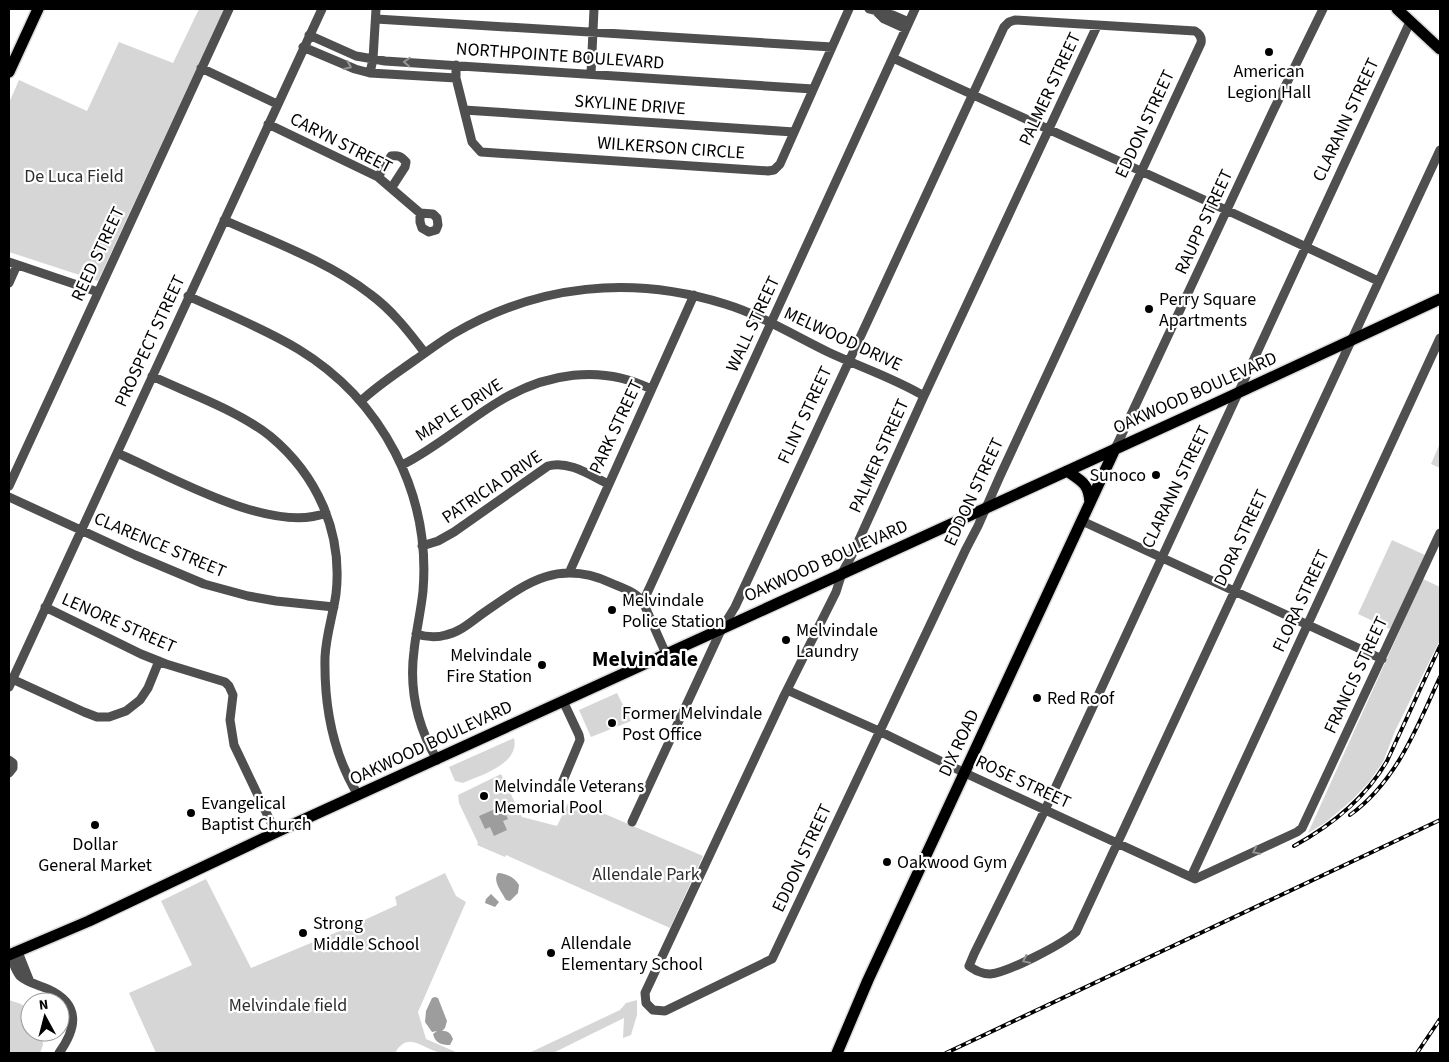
<svg xmlns="http://www.w3.org/2000/svg" width="1449" height="1062" font-family="'Source Sans 3',sans-serif">
<style>
.green{fill:#d6d6d6}
.water{fill:#9d9d9d}
.lines{fill:none;stroke-linecap:round;stroke-linejoin:round}
.major-casing{stroke:#dbdbdb;stroke-width:14}
.minor{stroke:#4f4f4f;stroke-width:9}
.major{stroke:#000;stroke-width:11}
.rail-casing{stroke:#000;stroke-width:4}
.rail{stroke:#fff;stroke-width:2;stroke-dasharray:5.5;stroke-linecap:butt}
.oneway{stroke:#959595}
.poi-dot{fill:#000;stroke:#fff;stroke-width:2}
.labels{text-anchor:middle;dominant-baseline:central;stroke-width:4.5;stroke-linejoin:round;paint-order:stroke}
.street-label{font-size:18px;fill:#000;stroke:#fff}
.poi-label{font-size:18px;fill:#000;stroke:#fff;text-anchor:start}
.park-label{font-size:18px;fill:#2d2d2d;stroke:#fff}
.district-label{font-size:22px;font-weight:bold;fill:#000;stroke:#fff}
</style>
<rect width="100%" height="100%" fill="#fff"/>
<path class="green" d="M199,9h25l-126,272 -89,-29v-149l10,-23 68,31 32,-69 54,21z
M1440,443v25l-9,-4z
M1392,540l33,15 -35,74 -32,-15z
M1423,579l17,8v53l-45,91 -12,31 -14,20 -17,18 -27,23 -17,10z
M617,693l14,28 -40,16 -12,-27z
M514,738c6,26 -33,37 -51,45l-8,-2 -6,-14z
M501,774l21,43 35,9 13,-27 133,57 -33,72 -164,-73 -1,2 -28,-12 1,-2 -19,-40 -1,-8z
M445,873l11,23 10,6 -48,110 8,27 32,14c-5,0 -11,1 -16,0 -18,-2 -33,-24 -47,0h-239l-27,-60 63,-28 -31,-64 45,-22 45,89 98,-41 48,-22 -2,-8z
M9,1000l12,4 9,7v21h12l1,13 -3,8h-31z
M637,1000v15l-6,20 -8,3 1,-20 -71,35h-24l91,-43 6,-7z"/>
<path class="water" d="M502,806l6,13 -5,2 4,9 -13,6 -4,-9 -5,2 -6,-13z
M498,873c8,0 17,5 21,12l-1,8 -8,8 -4,-1c-4,-8 -14,-19 -8,-27z
M491,894l8,8 -4,5 -10,-4 1,-4z
M435,997l3,1 9,23 -2,7 -3,3c6,0 8,1 11,8l-3,6c-8,0 -15,-2 -17,-11l4,-3 -5,1 -7,-10 1,-11 6,-13z"/>
<g class="lines">
<g class="major-casing">
<path id="major" d="M1397,9l43,40
M9,72l29,-63
M1067,471c15,10 22,13 23,32
M9,955l80,-34 194,-92 931,-425 226,-105
M837,1053l31,-73 247,-531"/>
</g>
<path class="minor" d="M869,9l24,6 16,7
M876,11l8,8 22,10
M376,19l456,28
M1410,22l-365,788 -71,144 -5,12c6,4 12,8 21,8 17,-1 73,-30 86,-42l364,-782
M309,35l47,21 29,5 428,28
M303,47l52,22 15,4 86,5
M893,58c161,75 325,146 485,223
M456,65v13l16,64 9,10 287,19 6,-1 6,-6 69,-155
M201,68l76,36
M370,73l3,-14 3,-50
M591,74l3,-65
M464,110l330,22
M268,124l110,53 42,36 13,1 4,4 1,7 -2,5 -7,2 -7,-4 -2,-6v-9
M378,177l13,-21c7,-1 10,0 15,6l-1,5 -13,20
M224,220c49,22 103,41 146,74 22,16 39,38 55,59
M9,262l89,30
M9,283l8,-18
M188,296c37,17 75,32 110,53 84,51 133,144 125,242 -2,20 -7,40 -9,60 -5,38 4,76 23,109
M152,376c38,18 85,34 118,60 47,39 73,96 66,158 -3,21 -10,41 -11,63 -1,48 8,97 33,138
M361,401c17,-16 36,-28 54,-41 13,-9 25,-18 38,-26 85,-50 179,-59 272,-30 36,11 70,32 103,48 32,15 66,26 96,44
M1115,449l159,-340 49,-100
M117,453c52,22 153,82 209,60
M402,465c34,-17 63,-43 96,-63 47,-29 103,-38 153,-13
M9,486l220,-477
M9,497l126,58 69,29 44,12 28,5 58,6
M1082,521l300,138
M422,546l16,-5 16,-9 94,-66c20,-6 42,9 60,18
M569,573l125,-278
M45,607l96,47 25,10 59,18 4,4 4,9 -3,25 4,25 42,88
M416,634c10,3 20,4 30,1 14,-3 25,-13 36,-21 43,-30 75,-56 129,-31 11,5 25,9 32,19
M666,654l-23,-52 272,-593
M12,679l72,33 13,5h12l17,-6 14,-11 8,-12 11,-27
M9,687l313,-678
M787,690l92,41 86,42 230,106 102,-47 5,-4 138,-295
M9,760l4,3v5l-4,5
M562,783l18,-43 -1,-5 -16,-34
M632,822l90,-194 13,-21 269,-580 5,-5 6,-2 180,11c5,3 7,7 6,12l-201,433 -22,50 -12,23 -194,410 -107,52 -12,-1 -7,-7 -1,-10 139,-297 52,-104 6,-19 11,-20 71,-157 173,-370
M1191,877l249,-539
M18,952l12,30
M10,955c3,6 5,16 10,21 8,7 19,9 28,13 33,15 29,39 11,64"/>
<use href="#major" class="major"/>
<g class="rail-casing">
<path id="rail" d="M1350,815c47,-34 67,-88 90,-138
M1294,846c38,-21 71,-47 93,-85l53,-115
M946,1053l494,-233
M1417,1053l23,-34"/>
</g>
<use href="#rail" class="rail"/>
</g>
<defs><path id="oneway-chevron" d="M-2-3.5L2.5 0L-2 3.5" fill="none" stroke-width="1.6" stroke-linecap="round" stroke-linejoin="round" transform="scale(1.25)"/></defs>
<g class="oneway">
<use href="#oneway-chevron" transform="translate(407 62) rotate(-176)"/>
<use href="#oneway-chevron" transform="translate(348 66) rotate(23)"/>
<use href="#oneway-chevron" transform="translate(1256 851) rotate(154)"/>
<use href="#oneway-chevron" transform="translate(1026 960) rotate(154)"/>
</g>
<g class="poi-dot">
<circle cx="1269" cy="52" r="5"/>
<circle cx="1149" cy="309" r="5"/>
<circle cx="1156" cy="475" r="5"/>
<circle cx="612" cy="610" r="5"/>
<circle cx="786" cy="640" r="5"/>
<circle cx="542" cy="665" r="5"/>
<circle cx="1037" cy="698" r="5"/>
<circle cx="612" cy="723" r="5"/>
<circle cx="484" cy="796" r="5"/>
<circle cx="191" cy="813" r="5"/>
<circle cx="95" cy="825" r="5"/>
<circle cx="887" cy="862" r="5"/>
<circle cx="303" cy="933" r="5"/>
<circle cx="551" cy="953" r="5"/>
</g>
<g class="labels">
<g class="street-label">
<text transform="translate(560 56) rotate(4)">NORTHPOINTE BOULEVARD</text>
<text transform="translate(1050 89) rotate(-65)">PALMER STREET</text>
<text transform="translate(630 105) rotate(4)">SKYLINE DRIVE</text>
<text transform="translate(1346 120) rotate(-65)">CLARANN STREET</text>
<text transform="translate(1145 124) rotate(-65)">EDDON STREET</text>
<text transform="translate(341 143) rotate(27)">CARYN STREET</text>
<text transform="translate(671 148) rotate(4)">WILKERSON CIRCLE</text>
<text transform="translate(1204 222) rotate(-65)">RAUPP STREET</text>
<text transform="translate(98 254) rotate(-65)">REED STREET</text>
<text transform="translate(753 324) rotate(-65)">WALL STREET</text>
<text transform="translate(843 339) rotate(25)">MELWOOD DRIVE</text>
<text transform="translate(150 341) rotate(-65)">PROSPECT STREET</text>
<text transform="translate(1195 393) rotate(-24)">OAKWOOD BOULEVARD</text>
<text transform="translate(459 410) rotate(-33)">MAPLE DRIVE</text>
<text transform="translate(805 415) rotate(-65)">FLINT STREET</text>
<text transform="translate(616 427) rotate(-65)">PARK STREET</text>
<text transform="translate(879 456) rotate(-66)">PALMER STREET</text>
<text transform="translate(492 487) rotate(-34)">PATRICIA DRIVE</text>
<text transform="translate(1176 487) rotate(-64)">CLARANN STREET</text>
<text transform="translate(974 492) rotate(-65)">EDDON STREET</text>
<text transform="translate(1241 538) rotate(-65)">DORA STREET</text>
<text transform="translate(160 545) rotate(23)">CLARENCE STREET</text>
<text transform="translate(826 561) rotate(-24)">OAKWOOD BOULEVARD</text>
<text transform="translate(1301 601) rotate(-65)">FLORA STREET</text>
<text transform="translate(119 623) rotate(24)">LENORE STREET</text>
<text transform="translate(1356 675) rotate(-65)">FRANCIS STREET</text>
<text transform="translate(431 743) rotate(-25)">OAKWOOD BOULEVARD</text>
<text transform="translate(959 743) rotate(-65)">DIX ROAD</text>
<text transform="translate(1023 782) rotate(25)">ROSE STREET</text>
<text transform="translate(802 858) rotate(-65)">EDDON STREET</text>
</g>
<g class="poi-label">
<text x="1269" y="71" text-anchor="middle">American<tspan x="1269" dy="21">Legion Hall</tspan></text>
<text x="1159" y="299">Perry Square<tspan x="1159" dy="21">Apartments</tspan></text>
<text x="1146" y="475" text-anchor="end">Sunoco</text>
<text x="622" y="600">Melvindale<tspan x="622" dy="21">Police Station</tspan></text>
<text x="796" y="630">Melvindale<tspan x="796" dy="21">Laundry</tspan></text>
<text x="532" y="655" text-anchor="end">Melvindale<tspan x="532" dy="21">Fire Station</tspan></text>
<text x="1047" y="698">Red Roof</text>
<text x="622" y="713">Former Melvindale<tspan x="622" dy="21">Post Office</tspan></text>
<text x="494" y="786">Melvindale Veterans<tspan x="494" dy="21">Memorial Pool</tspan></text>
<text x="201" y="803">Evangelical<tspan x="201" dy="21">Baptist Church</tspan></text>
<text x="95" y="844" text-anchor="middle">Dollar<tspan x="95" dy="21">General Market</tspan></text>
<text x="897" y="862">Oakwood Gym</text>
<text x="313" y="923">Strong<tspan x="313" dy="21">Middle School</tspan></text>
<text x="561" y="943">Allendale<tspan x="561" dy="21">Elementary School</tspan></text>
</g>
<g class="park-label">
<text x="74" y="176">De Luca Field</text>
<text x="646" y="874">Allendale Park</text>
<text x="288" y="1005">Melvindale field</text>
</g>
<g class="district-label">
<text x="645" y="659">Melvindale</text>
</g>
</g>
<rect width="1449" height="1062" fill="none" stroke="#000000" stroke-width="20"/>
<g transform="translate(45 1017) rotate(353)"><circle r="24" fill="#ffffff" stroke="#999999"/>
<path d="M0-4L9 19L0 12L-9 19Z" fill="#000000"/>
<text y="-8" font-size="14" font-weight="bold" text-anchor="middle" fill="#000000">N</text>
</g>
</svg>
